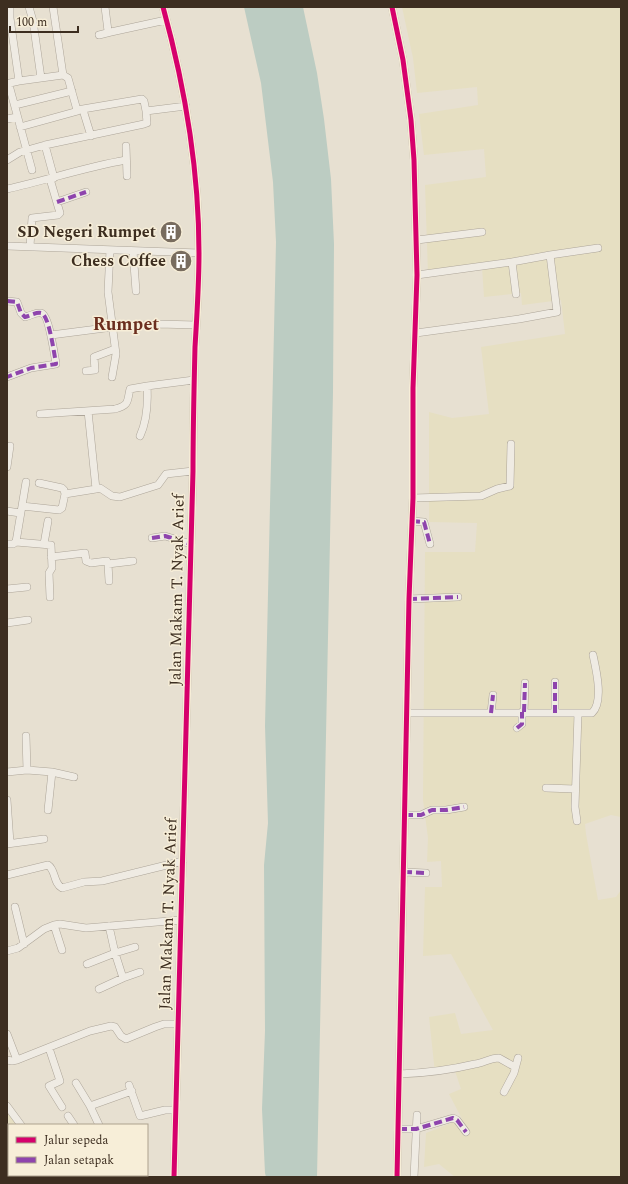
<svg xmlns="http://www.w3.org/2000/svg" width="628" height="1184" font-family="Spectral,serif">
<style>
.farmland{fill:#e6dfc2}
.water{fill:#bcccc2}
.lines{fill:none;stroke-linecap:round;stroke-linejoin:round}
.minor-casing{stroke:#ada599;stroke-width:8}
.minor{stroke:#efebe3;stroke-width:7}
.quiet{stroke:#8e44ad;stroke-width:4;stroke-dasharray:8 4;stroke-linecap:butt}
.cycleway-casing{stroke:#f7eed8;stroke-width:8}
.cycleway{stroke:#d6006c;stroke-width:5}
.labels{text-anchor:middle;dominant-baseline:central;stroke-width:3;stroke-linejoin:round;paint-order:stroke}
.poi-label{font-size:16px;font-weight:bold;fill:#3d2e20;stroke:#f7eed8;text-anchor:end}
.street-label{font-size:16px;fill:#3d2e20;stroke:#f7eed8}
.quarter-label{font-size:18px;font-weight:bold;fill:#6b2e1e;stroke:#f7eed8}
</style>
<rect width="100%" height="100%" fill="#e7e0d1"/>
<path class="farmland" d="M402,7h219v810l-10,-2 -26,9 1,10 12,66 18,-3 5,-7v287h-166l-16,-13 -15,3 2,-34 36,-14 -13,-25 12,-5 -6,-18 -20,2 -6,-56 26,-4 6,21 32,-4 -42,-76 -28,2 2,-69h17l-1,-26 -14,1 1,-24 -5,-38 2,-248h50l2,-29 -48,-1v-110l23,6 37,-4 -8,-67 84,-13 -4,-34 -39,5 -1,-12 -37,4 -2,-30 -54,7 -3,-89 61,-8 -2,-28 -60,6 -5,-41 59,-9 -1,-18 -60,6 -4,-35z
M7,1108l12,17h-10v28h-2z"/>
<path class="water" d="M244,7h59l14,66 7,46 7,60 3,65 -1,148 -16,785h-51l-1,-4 -3,-64 3,-78 -1,-166 4,-42 -3,-97 11,-484 -3,-60 -12,-99z"/>
<g class="lines">
<g class="minor-casing">
<path id="minor" d="M29,7l4,14 8,57
M105,7l3,24 3,1 55,-12
M163,7c22,80 36,162 36,246 0,31 -2,62 -4,94 -1,41 -2,82 -2,124l-19,706
M392,7l11,53 8,60 3,40 3,115 -4,113v110l-4,101 -12,578
M10,8v10
M7,18h3l9,63
M99,35l12,-3
M63,75l5,3 9,32 65,-11 2,2 2,10
M15,105l57,-14
M83,110l8,26
M7,119l10,-2
M20,127l58,-16
M45,145l9,33
M126,146l1,30
M7,160l13,-8 25,-7 99,-21 3,-1 -1,-12 40,-5
M32,170l-23,-85 1,-2 9,-2 44,-6 -10,-68
M7,189c40,-9 79,-22 119,-29
M57,202l29,-10
M417,240l65,-8
M7,246l192,7
M30,246l2,-28 26,-3 2,-2 -10,-34
M110,250l-2,42 8,62 -4,23
M133,251l3,40
M550,255l48,-7
M417,275l95,-13 4,32
M7,301l10,1 4,11 4,4c5,-1 11,-5 16,-4 8,1 13,41 15,50v1l-25,4 -24,9
M416,333l103,-14 38,-7 -7,-57 -38,7
M51,335l62,-8 45,-3 38,1
M86,371l9,-1 -1,-13 21,-8
M88,411l8,78 4,-1 12,8 8,1 38,-12 8,-11 27,-3
M40,414l75,-5c15,-4 12,-8 15,-20l17,-3
M140,436c7,-15 8,-34 7,-50l47,-6
M7,467l3,-21
M39,483l23,5 2,2 1,4
M413,498l68,-2 16,-7 13,-3 1,-42
M22,506l4,-24
M7,511l13,2
M412,521l12,1 6,22
M152,538l13,-2 26,8
M16,542l35,3 1,23 -3,5 1,24
M7,544h6l3,-2 6,-36 37,4 3,-2 3,-14 31,-5
M44,544l4,-23
M51,557l34,-4 1,8 5,2 16,-2 1,3 1,17
M108,564l25,-3
M7,589l20,-2
M409,599l49,-2
M7,623l21,-3
M524,712l1,-29
M407,713h185c12,-11 4,-44 1,-58
M491,713l2,-18
M555,713v-31
M517,728l5,-4v-12
M27,770l25,2 22,5
M7,772l20,-2 -1,-34
M546,788l29,1
M7,800l3,43
M48,810l4,-38
M405,815h16l11,-5h14l18,-3
M577,821l-2,-14 3,-94
M7,844l37,-5
M404,872l22,1
M7,875l41,-10c8,5 5,18 14,23l22,-6 18,-1 81,-20
M15,907l9,37
M54,925l8,25
M109,926l6,27 8,25
M7,951l11,-3 26,-19 10,-4 6,-1 26,4 95,-8
M87,964l28,-11 20,-6
M99,989l24,-11 17,-6
M7,1034l10,26
M49,1048l11,33 -11,5 13,21
M7,1060l5,1 5,-1 73,-29 21,-5 4,1 6,9 5,3 29,-12 9,-3h14
M400,1074c25,-1 50,-4 75,-10 8,-1 15,-6 24,-6l16,9
M76,1083l14,23
M129,1085l11,31 25,-6h10
M504,1092l10,-19 4,-15
M7,1106l14,19
M68,1116l6,9
M99,1125l-9,-19 42,-15
M399,1129h17l37,-11 4,2 9,12
M7,1151h2
M58,1175l1,2
M107,1175v2
M414,1177l3,-62"/>
</g>
<use href="#minor" class="minor"/>
<path class="quiet" d="M57,202l29,-10
M7,301l10,1 4,11 4,4c5,-1 11,-5 16,-4 8,1 13,41 15,50v1l-25,4 -24,9
M412,521l12,1 6,22
M152,538l13,-2 26,8
M409,599l49,-2
M524,712l1,-29
M491,713l2,-18
M555,713v-31
M517,728l5,-4v-12
M405,815h16l11,-5h14l18,-3
M404,872l22,1
M399,1129h17l37,-11 4,2 9,12"/>
<g class="cycleway-casing">
<path id="cycleway" d="M163,7c22,80 36,162 36,246 0,31 -2,62 -4,94 -1,41 -2,82 -2,124l-19,706
M392,7l11,53 8,60 3,40 3,115 -4,113v110l-4,101 -12,578"/>
</g>
<use href="#cycleway" class="cycleway"/>
</g>
<defs>
<g id="building-disc" transform="scale(1.15)"><circle r="9.5" fill="#786c5e" stroke="#f7eed8"/><path d="M-4-6H4V6H1V3H-1V6H-4ZM-2.5-4.3h1.7v1.8h-1.7ZM.8-4.3h1.7v1.8H.8ZM-2.5-1h1.7V.8h-1.7ZM.8-1h1.7V.8H.8Z" fill="#fff"/></g>
</defs>
<g fill-rule="evenodd">
<use href="#building-disc" x="171" y="232"/>
<use href="#building-disc" x="181" y="261"/>
</g>
<g class="labels">
<g class="poi-label">
<text x="156" y="232">SD Negeri Rumpet</text>
<text x="166" y="261">Chess Coffee</text>
</g>
<g class="street-label">
<text transform="translate(177 590) rotate(-89)">Jalan Makam T. Nyak Arief</text>
<text transform="translate(168 914) rotate(-88)">Jalan Makam T. Nyak Arief</text>
</g>
<g class="quarter-label">
<text x="126" y="324">Rumpet</text>
</g>
</g>
<rect width="628" height="1184" fill="none" stroke="#3d2e20" stroke-width="16"/>
<rect x="8" y="1124" width="140" height="52" fill="#f7eed8" stroke="#ada18e"/>
<rect x="16" y="1137" width="20" height="6" fill="#d6006c" stroke="#ada18e"/>
<text x="44" y="1144" font-size="12" fill="#3d2e20">Jalur sepeda</text>
<rect x="16" y="1157" width="20" height="6" fill="#8e44ad" stroke="#ada18e"/>
<text x="44" y="1164" font-size="12" fill="#3d2e20">Jalan setapak</text>
<path d="M10 26v6h68v-6" fill="none" stroke="#3d2e20" stroke-width="2"/>
<text x="16" y="26" font-size="12" fill="#3d2e20" stroke="#f7eed8" stroke-width="3" paint-order="stroke">100 m</text>
</svg>
